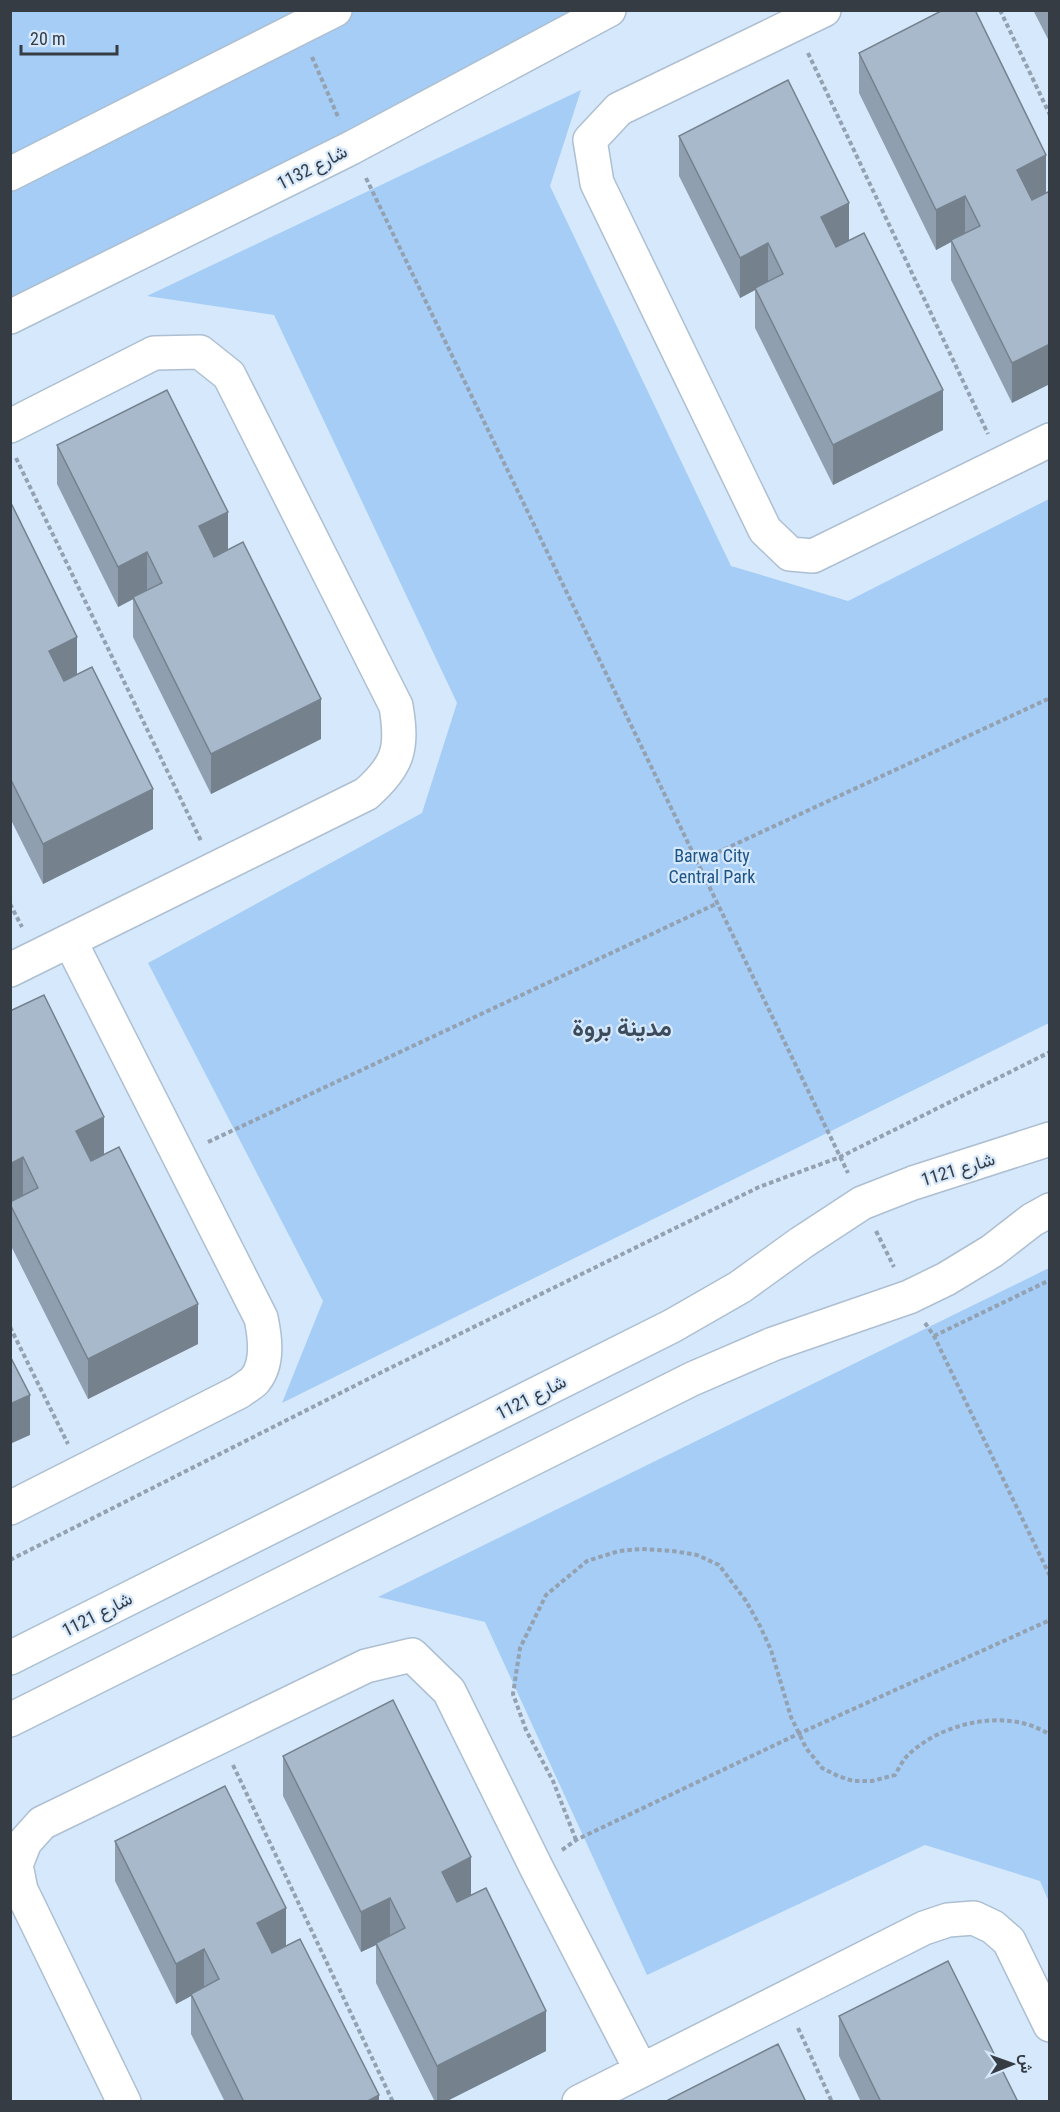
<svg xmlns="http://www.w3.org/2000/svg" width="1060" height="2112" font-family="'Roboto Condensed',Vazirmatn,sans-serif">
<style>
.green{fill:#a5cdf6}
.lines{fill:none;stroke-linecap:round;stroke-linejoin:round}
.minor-casing{stroke:#adbfd1;stroke-width:36}
.tertiary-casing{stroke:#adbfd1;stroke-width:36}
.path{stroke:#93a1b0;stroke-width:4;stroke-dasharray:4.5 3;stroke-linecap:butt}
.minor{stroke:#fff;stroke-width:33}
.tertiary{stroke:#fff;stroke-width:33}
.wall{fill:#909faf}
.shaded-wall{fill:#75828e}
.building{fill:#a7b9cb;stroke:#75828e;stroke-width:1.5}
.labels{text-anchor:middle;dominant-baseline:central;stroke-width:4.5;stroke-linejoin:round;paint-order:stroke}
.street-label{font-size:18px;fill:#353c44;stroke:#d6e8fc}
.park-label{font-size:18px;fill:#1d5486;stroke:#d6e8fc}
.district-label{font-size:24px;font-weight:bold;fill:#3d4c5c;stroke:#d6e8fc}
</style>
<rect width="100%" height="100%" fill="#d6e8fc"/>
<path class="green" d="M11,11h567l-567,293z
M581,90l-31,96 181,380 117,35 201,-102v524l-767,380 41,-102 -175,-338 274,-150 35,-110 -183,-388 -127,-19z
M1049,1268v634l-9,-21 -115,-36 -278,130 -162,-353 -107,-25z"/>
<g class="lines">
<g class="minor-casing">
<path id="minor" d="M824,10l-205,99 -29,31 7,43 168,347 25,24 23,2 237,-116
M10,174l325,-164
M10,317l341,-169 258,-138
M10,426l144,-73 46,-1 29,23 167,331c7,42 3,59 -30,88l-356,176
M10,1508l229,-116c5,-4 13,-8 16,-12 14,-17 10,-43 6,-62l-191,-377
M124,2102l-103,-212 -5,-25 9,-23 17,-19 324,-157 46,-11 37,36 88,178 104,201
M579,2102l345,-174 24,-8 26,-2 19,9 16,14 41,84"/>
</g>
<g class="tertiary-casing">
<path id="tertiary" d="M10,1658l662,-332 68,-39 61,-44 61,-40 51,-20 137,-44
M10,1720l682,-341 81,-35 136,-47 37,-18 46,-28 40,-31 18,-10"/>
</g>
<path class="path" d="M1000,10l50,105
M808,53l180,381
M312,57l27,62
M366,178l482,995
M16,458l185,383
M697,862l353,-164
M10,904l12,23
M208,1142l510,-239
M876,1231l18,36
M925,1323l9,13 116,240
M10,1327l58,117
M934,1336l116,-56
M10,1560l370,-187 379,-186 81,-30 210,-105
M233,1765l160,337
M576,1840l-23,-59 -27,-51 -13,-36 7,-46 26,-53 41,-34 32,-10 22,-2 32,2 24,4 22,10 27,36 14,25 11,24 20,67 15,31 16,20 16,8 15,5h19l23,-6c4,-7 8,-15 13,-20 34,-33 101,-48 142,-20
M562,1850l14,-10 222,-106 252,-114
M798,2028l34,74"/>
<use href="#minor" class="minor"/>
<use href="#tertiary" class="tertiary"/>
</g>
<path class="wall" d="M1033,10h17v33z
M859,53l187,102 -34,248 -61,-123v-38l-15,8 -77,-157z
M679,136l170,104 94,190 -110,55 -78,-157v-38l-15,8 -61,-122z
M57,445l171,105 93,189 -110,55 -78,-157v-38l-15,8 -61,-123z
M10,501l67,173 76,155 -110,55 -33,-66z
M10,1011l94,144 94,189 -110,55 -78,-155z
M283,1756l188,139 75,156 -101,51h-10l-59,-119v-38l-15,7 -78,-156z
M115,1841l171,105 93,156h-154l-34,-68v-38l-15,8 -61,-123z
M839,2016l179,86h-157l-22,-46z"/>
<path class="shaded-wall" d="M1046,155v40l-29,15v-40z
M965,196v40l-14,4v2l-15,8v-40z
M849,203v40l-28,14v-40z
M768,243v40l-13,5v2l-15,8v-40z
M1050,344v40l-38,19v-40z
M943,390v40l-110,55v-40z
M228,512v39l-29,15v-40z
M147,552v40l-29,15v-40z
M77,637v40l-28,14v-40z
M321,699v40l-110,55v-40z
M153,789v40l-110,55v-40z
M104,1117v39l-28,15v-40z
M23,1157v40l-12,7 -1,-40z
M198,1304v40l-110,55v-40z
M30,1395v40l-20,9v-40z
M471,1857v40l-29,15v-40z
M390,1898v40l-14,5v2l-15,7v-40z
M286,1908v40l-29,15v-40z
M204,1949v40l-13,5v2l-15,8v-40z
M546,2011v40l-101,51h-8v-36z
M379,2095v7h-13z"/>
<path class="building" d="M943,10h32l71,145 -29,15 15,30 18,-9v153l-38,19 -61,-123 29,-14 -15,-30 -29,14 -77,-157z
M788,80l61,123 -28,14 15,30 28,-14 79,157 -110,55 -78,-157 28,-14 -15,-31 -28,15 -61,-122z
M167,390l61,122 -29,14 15,31 29,-15 78,157 -110,55 -78,-157 29,-14 -15,-31 -29,15 -61,-122z
M10,501l67,136 -28,14 15,30 28,-14 61,122 -110,55 -33,-66v-70h1l-1,-2z
M44,995l60,122 -28,14 15,30 28,-14 79,157 -110,55 -78,-155v-2l28,-14 -15,-31 -13,7v-153z
M10,1356l20,39 -20,9z
M393,1700l78,157 -29,15 15,30 29,-14 60,123 -109,55 -61,-123 29,-15 -15,-30 -29,14 -78,-156z
M225,1786l61,122 -29,15 15,30 28,-14 79,156 -13,7h-122l-53,-108 28,-15 -15,-30 -28,15 -61,-123z
M948,1961l70,141h-137l-42,-86z
M778,2044l28,58h-137l-1,-2z"/>
<g class="labels">
<g class="street-label">
<text transform="translate(312 167) rotate(-27)">شارع 1132</text>
<text transform="translate(958 1169) rotate(-17)">شارع 1121</text>
<text transform="translate(531 1397) rotate(-27)">شارع 1121</text>
<text transform="translate(97 1614) rotate(-27)">شارع 1121</text>
</g>
<g class="park-label">
<text x="712" y="855">Barwa City<tspan x="712" dy="21">Central Park</tspan></text>
</g>
<g class="district-label">
<text x="622" y="1028">مدينة بروة</text>
</g>
</g>
<rect width="1060" height="2112" fill="none" stroke="#353c44" stroke-width="24"/>
<g transform="translate(1012 2064) rotate(89)" stroke="#d6e8fc" stroke-width="4.5" paint-order="stroke">
<path d="M0-4.5L10 22L0 15L-10 22Z" fill="#353c44"/>
<text y="-9" font-size="16" font-weight="bold" text-anchor="middle" fill="#353c44">ش</text>
</g>
<path d="M21 45v9h96v-9" fill="none" stroke="#353c44" stroke-width="3"/>
<text x="30" y="45" font-size="18" fill="#353c44" stroke="#d6e8fc" stroke-width="4.5" paint-order="stroke">20 m</text>
</svg>
